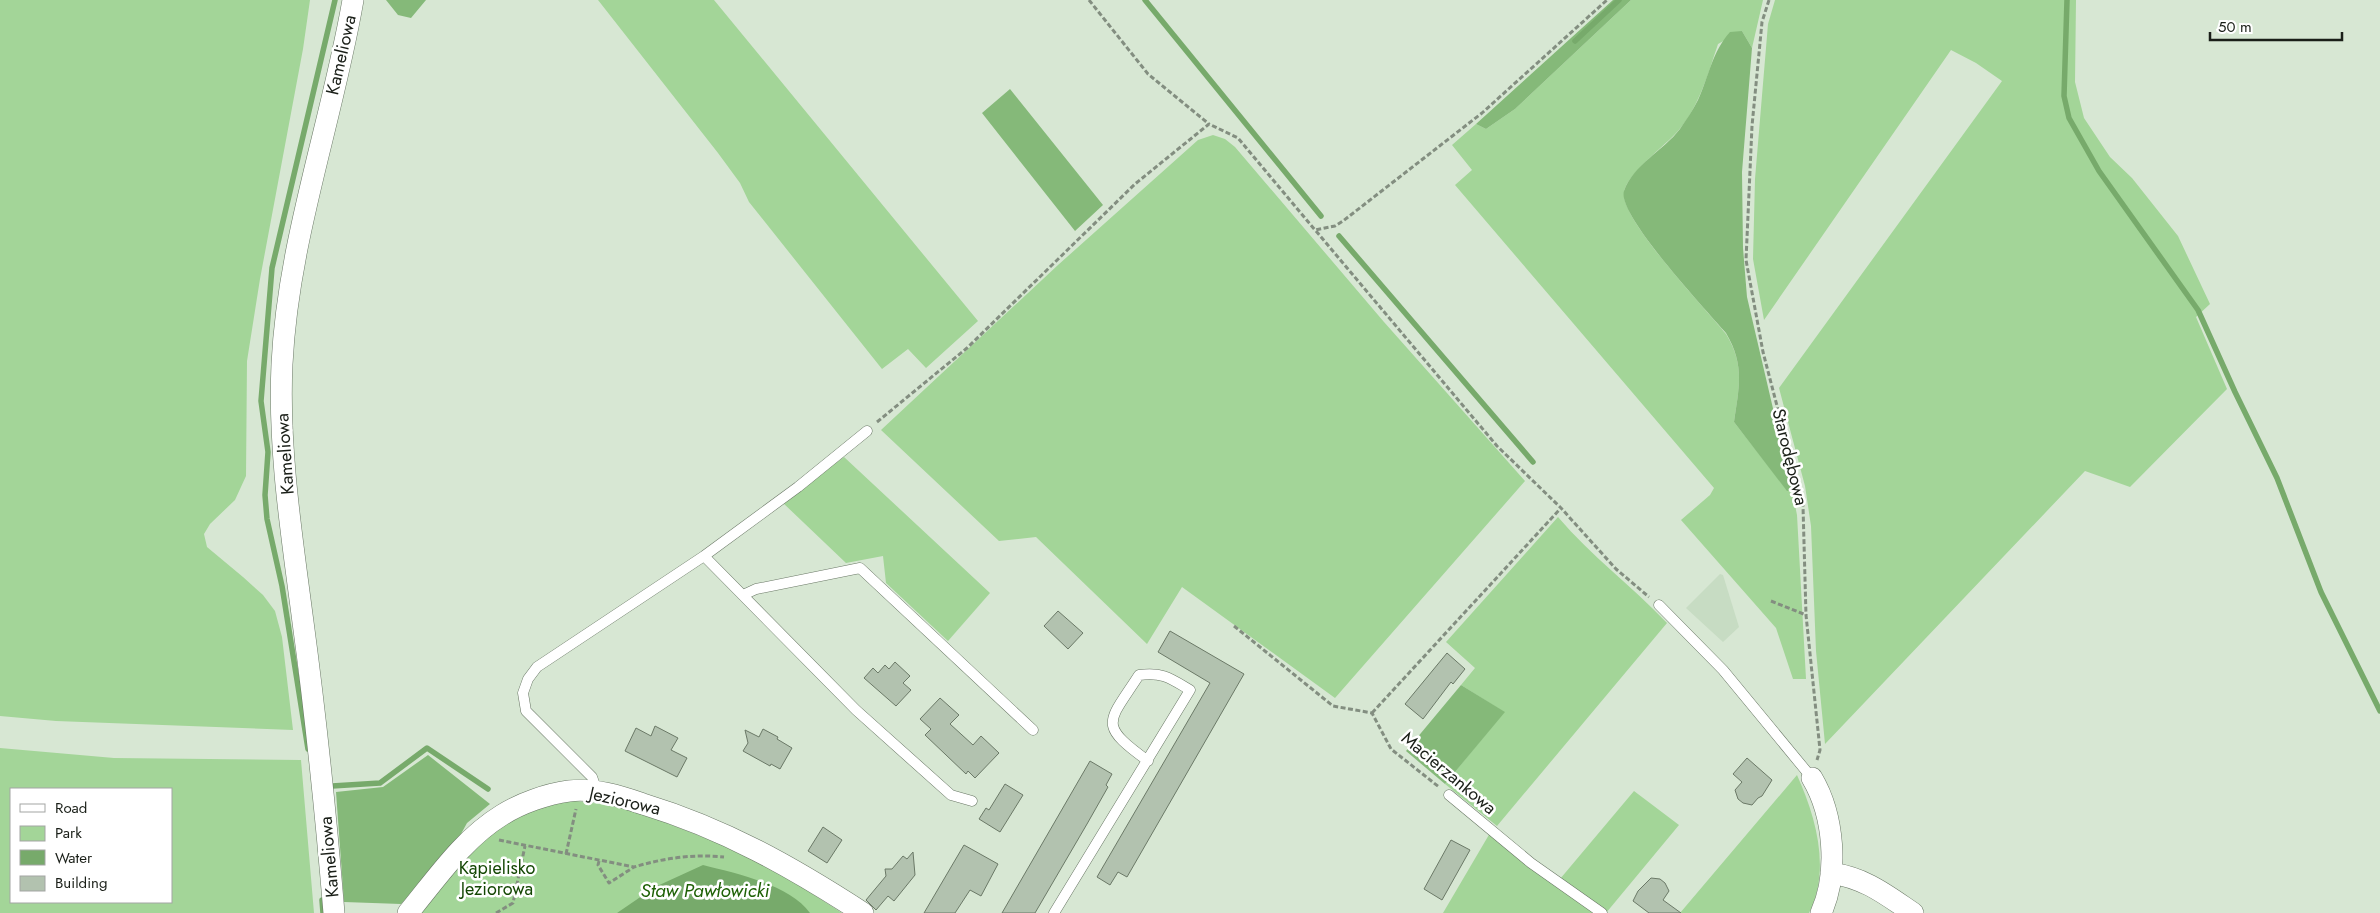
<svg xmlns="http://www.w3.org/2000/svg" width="2380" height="913" font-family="Jost,sans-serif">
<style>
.built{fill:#c7dcc3}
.green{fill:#a3d598;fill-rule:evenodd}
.forest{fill:#85b979}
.water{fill:#77aa6b}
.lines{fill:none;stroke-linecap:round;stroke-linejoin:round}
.stream{stroke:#77aa6b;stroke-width:5.5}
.building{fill:#b2c2af;stroke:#6b7967}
.service-casing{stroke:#697765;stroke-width:11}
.minor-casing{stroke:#697765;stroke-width:22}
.path{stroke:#838e80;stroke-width:3;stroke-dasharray:5 2.5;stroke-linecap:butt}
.service{stroke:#fff;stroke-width:10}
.minor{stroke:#fff;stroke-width:21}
.labels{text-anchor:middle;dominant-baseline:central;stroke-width:5;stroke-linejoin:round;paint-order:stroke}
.street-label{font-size:18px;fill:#1a1f18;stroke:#fff}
.park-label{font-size:18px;fill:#144704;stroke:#fff}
.water-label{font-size:19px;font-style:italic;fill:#1e6106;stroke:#fff}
</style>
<rect width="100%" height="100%" fill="#d7e7d3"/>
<path class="built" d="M1720,574l3,1 16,52 -16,15 -37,-34z"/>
<path class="green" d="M0,0h310l-7,49 -43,230 -13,82 -1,115 -11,24 -25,24 -6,10 3,13 36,30 20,18 12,16 7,26 11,93 -237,-9 -56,-5z
M598,0h116l264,321 -52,47 -18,-19 -26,20 -133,-167 -9,-19 -22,-30z
M1631,0h132l-11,48 -10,-17 -24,13c-10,30 -19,63 -40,87 -12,14 -53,44 -54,62 -3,27 82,116 102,141 19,31 13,53 8,88l53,68h5l5,25 9,164h-13l-17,-51 -95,-108 29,-25 4,-7 -259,-303 17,-15 -20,-25 24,-21 10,5 29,-20z
M1775,0h301l-1,82 9,36 26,39 22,21 46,58 32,68 -14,13 31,72 -97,98 -45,-16 -260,273 -9,-93 -5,-125 -6,-40 -26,-98 223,-307 -26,-18 -25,-13 -187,270 -11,-61 2,-80 13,-155z
M1213,135l12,4 10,8 149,175 141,159 -190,217 -153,-111 -35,57 -111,-107 -37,4 -118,-111 177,-165 140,-125z
M844,457l146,136 -42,48 -62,-58 -3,-27 -37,7 -64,-61z
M1558,517c33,39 74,69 109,106l-170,203 -52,-42 59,-72 -43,-27 14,-17 -29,-26z
M0,748l114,10 187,2 13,153h-314zM171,789v113h-160v-113z
M1797,775c19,42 34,95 12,138h-129z
M1634,791l45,34 -73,88 -46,-34z
M567,800l42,5 30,7 104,41 36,19 63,41h-424l61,-71 42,-29z
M1490,833l104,80h-151z"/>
<path class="forest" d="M386,0h40l-15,18 -13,-3z
M1613,0h18l-116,109 -29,20 -10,-5z
M1742,31l10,17 -10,124 1,76 4,49 45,193 -5,1 -53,-69c5,-35 11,-57 -8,-89 -18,-21 -110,-119 -102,-142 9,-26 40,-41 56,-62 6,-9 13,-19 18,-29 11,-24 14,-48 32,-68z
M1010,89l93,116 -28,26 -93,-118z
M1461,685l44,27 -60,72 -39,-33z
M428,755l62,49 -23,19 -11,20 -55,61 -57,-2 -8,-110 47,-5z"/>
<path class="water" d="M703,865c32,8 87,20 107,48h-193l38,-26z"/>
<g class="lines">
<path class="stream" d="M1145,0l176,216
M2067,0l-3,96 5,22 30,53 99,139 37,82 42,86 44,114 59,119
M1575,41l44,-41
M1339,236l194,226
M308,749l-26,-163 -15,-67 -2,-24 3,-43 -7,-51 11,-133 63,-268
M332,786l48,-3 47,-35 61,41
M322,900l1,13"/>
</g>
<path class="building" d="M1058,611l25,22 -15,16 -24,-23z
M1170,631l74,43 -117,203 -9,-5 -8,13 -13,-8 113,-194 -52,-31z
M1447,653l18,16 -12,15 -2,-2 -28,37 -18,-15z
M895,662l15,14 -7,7 8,7 -15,16 -32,-28 9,-10 5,5 7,-8 4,4z
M940,698l19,17 -9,9 23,21 8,-9 18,17 -24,25 -7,-7 -2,3 -41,-39 6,-6 -11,-10z
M655,726l23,12 -7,12 16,8 -10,19 -52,-26 11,-23 15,8z
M763,729l15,8 -1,2 15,9 -12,21 -9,-5 -1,2 -27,-15 5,-8 -3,-13 14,7z
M1747,758l25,22 -10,16 -4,2 -6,7 -9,-2 -5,-4 -3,-9 7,-8 -9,-8z
M1090,761l22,13 -6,11 2,2 -21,37 -52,89h-33z
M1005,784l18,11 -23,37 -21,-13 7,-11 3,2z
M823,827l19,13 -15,23 -19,-12z
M1451,840l19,10 -28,50 -18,-11z
M964,845l34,19 -17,32 -11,-6 -15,23h-31z
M913,852l2,23 -21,26 -6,-5 -12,14 -10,-10 20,-24 -1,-7h7l11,-13 4,3z
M1651,878l9,1 5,4 4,8 -6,9 18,13h-32l-16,-12 5,-10z"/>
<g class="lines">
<g class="service-casing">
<path id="service" d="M704,556l152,154 95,85 21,6
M743,595l13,-6 104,-21 173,162
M1659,605l64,65 89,108
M597,791l-5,-14 -66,-66 -3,-18 5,-14 9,-12 167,-111 94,-69 69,-56
M1449,795l82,68 71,50
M1054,913l136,-223c-20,-12 -27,-18 -51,-15 -31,48 -42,49 9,86"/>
</g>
<g class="minor-casing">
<path id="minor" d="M1812,778c22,37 27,95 9,135
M1831,873c34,5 54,21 82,40
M334,913c-8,-97 -18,-194 -31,-291 -11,-85 -25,-172 -21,-258 6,-124 50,-242 71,-364
M408,913c29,-35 55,-74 94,-98 19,-12 45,-21 67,-24 25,-3 51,5 74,13 82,25 149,63 220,109"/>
</g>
<path class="path" d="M1089,0l59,74 61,50
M1769,0l-7,22 -10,104 -6,134 17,92 40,154 3,109 14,135 -3,10
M1316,231l181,215 64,62 55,61 33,28
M877,422l90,-74 168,-164 74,-60 29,14 77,92 20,-4 8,-5 139,-108 125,-113
M1771,601l35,14
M1234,626l99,80 39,7 19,36 48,38
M1372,713l189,-205
M499,840l135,27c30,-9 59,-13 90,-10
M566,854l10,-45
M599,861l-1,4 11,18 25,-16
M496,913l17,-10 12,-57"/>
<use href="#service" class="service"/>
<use href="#minor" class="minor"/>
</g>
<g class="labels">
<g class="street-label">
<text transform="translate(341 55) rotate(-77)">Kameliowa</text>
<text transform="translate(285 454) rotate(-94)">Kameliowa</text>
<text transform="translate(1790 457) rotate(76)">Starodębowa</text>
<text transform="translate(1449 773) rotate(40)">Macierzankowa</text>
<text transform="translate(625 801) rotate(13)">Jeziorowa</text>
<text transform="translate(329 857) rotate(-95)">Kameliowa</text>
</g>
<g class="park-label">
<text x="497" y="868">Kąpielisko<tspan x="497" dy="21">Jeziorowa</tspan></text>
</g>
<g class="water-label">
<text x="705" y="890">Staw Pawłowicki</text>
</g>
</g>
<rect x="10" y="788" width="162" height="115" fill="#ffffff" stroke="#a3a5a3"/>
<rect x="20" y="804" width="25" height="8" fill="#ffffff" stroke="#a3a5a3"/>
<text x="55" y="813" font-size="15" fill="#1a1f18">Road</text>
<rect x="20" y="826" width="25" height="15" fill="#a3d598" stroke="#a3a5a3"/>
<text x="55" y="838" font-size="15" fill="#1a1f18">Park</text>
<rect x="20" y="850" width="25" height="15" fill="#77aa6b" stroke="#a3a5a3"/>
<text x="55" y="863" font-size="15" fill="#1a1f18">Water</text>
<rect x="20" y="876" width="25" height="15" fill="#b2c2af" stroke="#a3a5a3"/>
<text x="55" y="888" font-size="15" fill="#1a1f18">Building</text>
<path d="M2210 32v8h132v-8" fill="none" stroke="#1a1f18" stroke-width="2.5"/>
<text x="2218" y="32" font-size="15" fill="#1a1f18" stroke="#ffffff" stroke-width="4" paint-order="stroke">50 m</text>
</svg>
